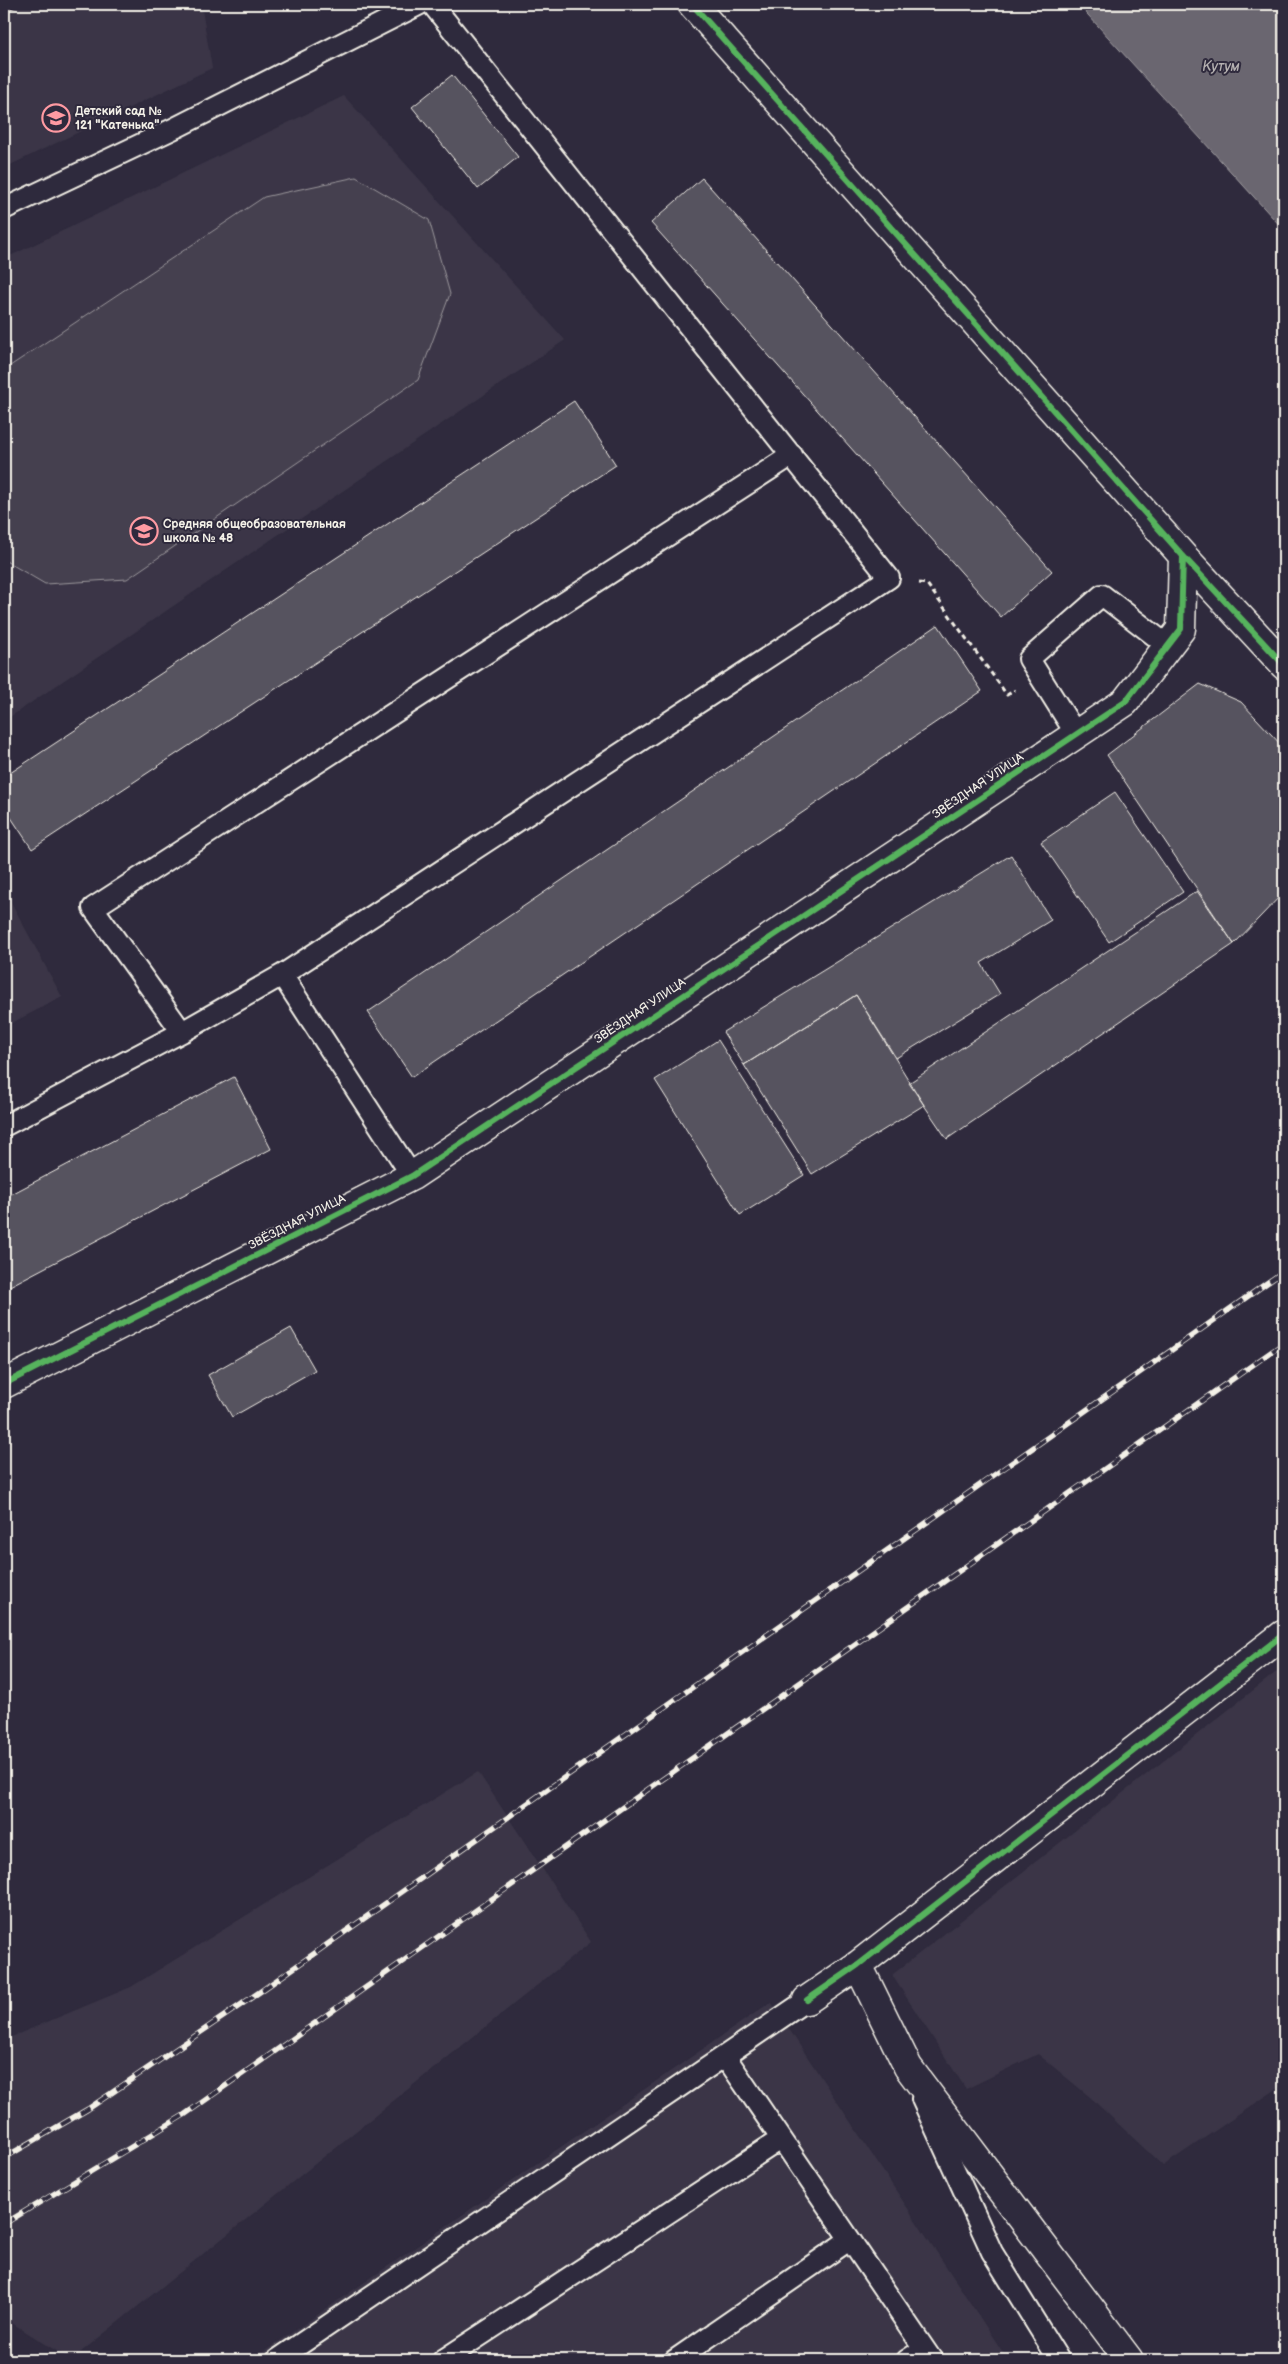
<svg xmlns="http://www.w3.org/2000/svg" width="1288" height="2364" font-family="'Balsamiq Sans',sans-serif">
<style>
.built{fill:#3b3647}
.green{fill:#454050;stroke:#9c989c}
.water{fill:#6a6670;stroke:#a19ea0}
.building{fill:#56525f;stroke:#f4f1e8}
.lines{fill:none;stroke-linecap:round;stroke-linejoin:round}
.lane-casing{stroke:#f4f1e8;stroke-width:24}
.street-casing{stroke:#f4f1e8;stroke-width:31}
.path{stroke:#f4f1e8;stroke-width:3;stroke-dasharray:5 4;stroke-linecap:butt}
.lane{stroke:#2f2a3d;stroke-width:20}
.street{stroke:#2f2a3d;stroke-width:28}
.rail-casing{stroke:#f4f1e8;stroke-width:5.5}
.rail{stroke:#2f2a3d;stroke-width:4;stroke-dasharray:11;stroke-linecap:butt}
.cycleway-casing{stroke:#2f2a3d;stroke-width:9}
.cycleway{stroke:#56b35d;stroke-width:6}
.labels{text-anchor:middle;dominant-baseline:central;stroke-width:4;stroke-linejoin:round;paint-order:stroke}
.poi-label{font-size:12px;font-weight:bold;fill:#f4f1e8;stroke:#2f2a3d;text-anchor:start}
.street-label{font-size:12px;fill:#f4f1e8;stroke:#2f2a3d}
.water-label{font-size:14px;font-style:italic;fill:#b6b2b2;stroke:#2f2a3d}
</style>
<rect width="100%" height="100%" fill="#2f2a3d"/>
<filter id="ink" filterUnits="userSpaceOnUse"><feTurbulence type="fractalNoise" baseFrequency=".02" numOctaves="2"/><feDisplacementMap in="SourceGraphic" scale="10" xChannelSelector="R" yChannelSelector="G"/><feConvolveMatrix kernelMatrix="1 2 1 2 8 2 1 2 1" color-interpolation-filters="sRGB"/></filter>
<g filter="url(#ink)">
<path class="built" d="M4,4h197l11,64 -208,100z
M344,96l221,244 -561,381v-462z
M4,889l58,108 -58,30z
M1284,1666v418l-121,82 -73,-69 -52,-43 -72,35 -74,-114z
M478,1772l113,170 -520,418 -67,-42v-278l127,-53z
M771,2002l237,358h-756z"/>
<path class="green" d="M356,177l73,43 21,74 -32,86 -291,199 -82,5 -41,-24v-190l260,-173z"/>
<path class="water" d="M1078,4h206v226z"/>
<path class="building" d="M4,4h18l-18,8z
M452,75l66,82 -40,32 -66,-82z
M702,178l350,393 -51,46 -350,-394z
M574,401l42,64 -584,384 -28,-42v-30z
M938,625l44,66 -570,386 -44,-65z
M1200,684l41,18 43,46v144l-50,52 -127,-189z
M1115,792l68,100 -74,50 -68,-100z
M1011,855l40,65 -70,43 19,31 -104,64 -40,-63 -112,70 -21,-33z
M1197,891l37,53 -287,195 -38,-56z
M856,995l68,110 -112,69 -68,-109z
M718,1040l86,135 -64,40 -85,-135z
M234,1077l37,72 -267,140v-91z
M291,1328l24,42 -83,47 -24,-42z"/>
<g class="lines">
<g class="lane-casing">
<path id="lane" d="M4,209l173,-82 243,-123
M1076,734l-47,-75 73,-64 66,51
M282,975l130,201
M182,1032l-89,-124 699,-453
M4,1126l178,-94 100,-57 607,-397 -457,-574
M725,2056l207,304
M922,2099l70,153 67,108
M277,2360l530,-360
M443,2360l338,-221
M675,2360l174,-120
M907,2360l17,-11"/>
</g>
<g class="street-casing">
<path id="street" d="M692,4l491,552 101,109
M4,1384l408,-208 713,-474 56,-73 2,-73
M858,1965l50,102 221,293
M807,2000l51,-35 426,-331"/>
</g>
<path class="path" d="M919,583l8,1 80,111 8,-5"/>
<use href="#lane" class="lane"/>
<use href="#street" class="street"/>
<g class="rail-casing">
<path id="rail" d="M4,2158l84,-49 173,-118 1023,-720
M4,2224l180,-109 1100,-772"/>
</g>
<use href="#rail" class="rail"/>
<g class="cycleway-casing">
<path id="cycleway" d="M692,4l491,552 101,109
M4,1384l408,-208 713,-474 56,-73 2,-73
M807,2000l51,-35 426,-331"/>
</g>
<use href="#cycleway" class="cycleway"/>
</g>
</g>
<defs>
<g id="school-ring" transform="scale(1.4375)"><circle r="9.5" fill="#2f2a3d" stroke="#ff9aa2" stroke-width="1.5"/><path d="M0-5L7-2L0 1L-7-2ZM-4 1L0 2.5L4 1V4Q0 6-4 4Z" fill="#ff9aa2"/></g>
</defs>
<g fill-rule="evenodd">
<use href="#school-ring" x="56" y="118"/>
<use href="#school-ring" x="144" y="531"/>
</g>
<g class="labels">
<g class="poi-label">
<text x="75" y="111">Детский сад №<tspan x="75" dy="14">121 "Катенька"</tspan></text>
<text x="163" y="524">Средняя общеобразовательная<tspan x="163" dy="14">школа № 48</tspan></text>
</g>
<g class="street-label">
<text transform="translate(978 786) rotate(-34)">ЗВЁЗДНАЯ УЛИЦА</text>
<text transform="translate(640 1011) rotate(-34)">ЗВЁЗДНАЯ УЛИЦА</text>
<text transform="translate(297 1222) rotate(-27)">ЗВЁЗДНАЯ УЛИЦА</text>
</g>
<g class="water-label">
<text x="1221" y="66">Кутум</text>
</g>
</g>
<rect width="1288" height="2364" fill="none" stroke="#2f2a3d" stroke-width="20"/>
<rect x="10" y="10" width="1268" height="2344" fill="none" stroke="#f4f1e8" stroke-width="2" filter="url(#ink)"/>
</svg>
